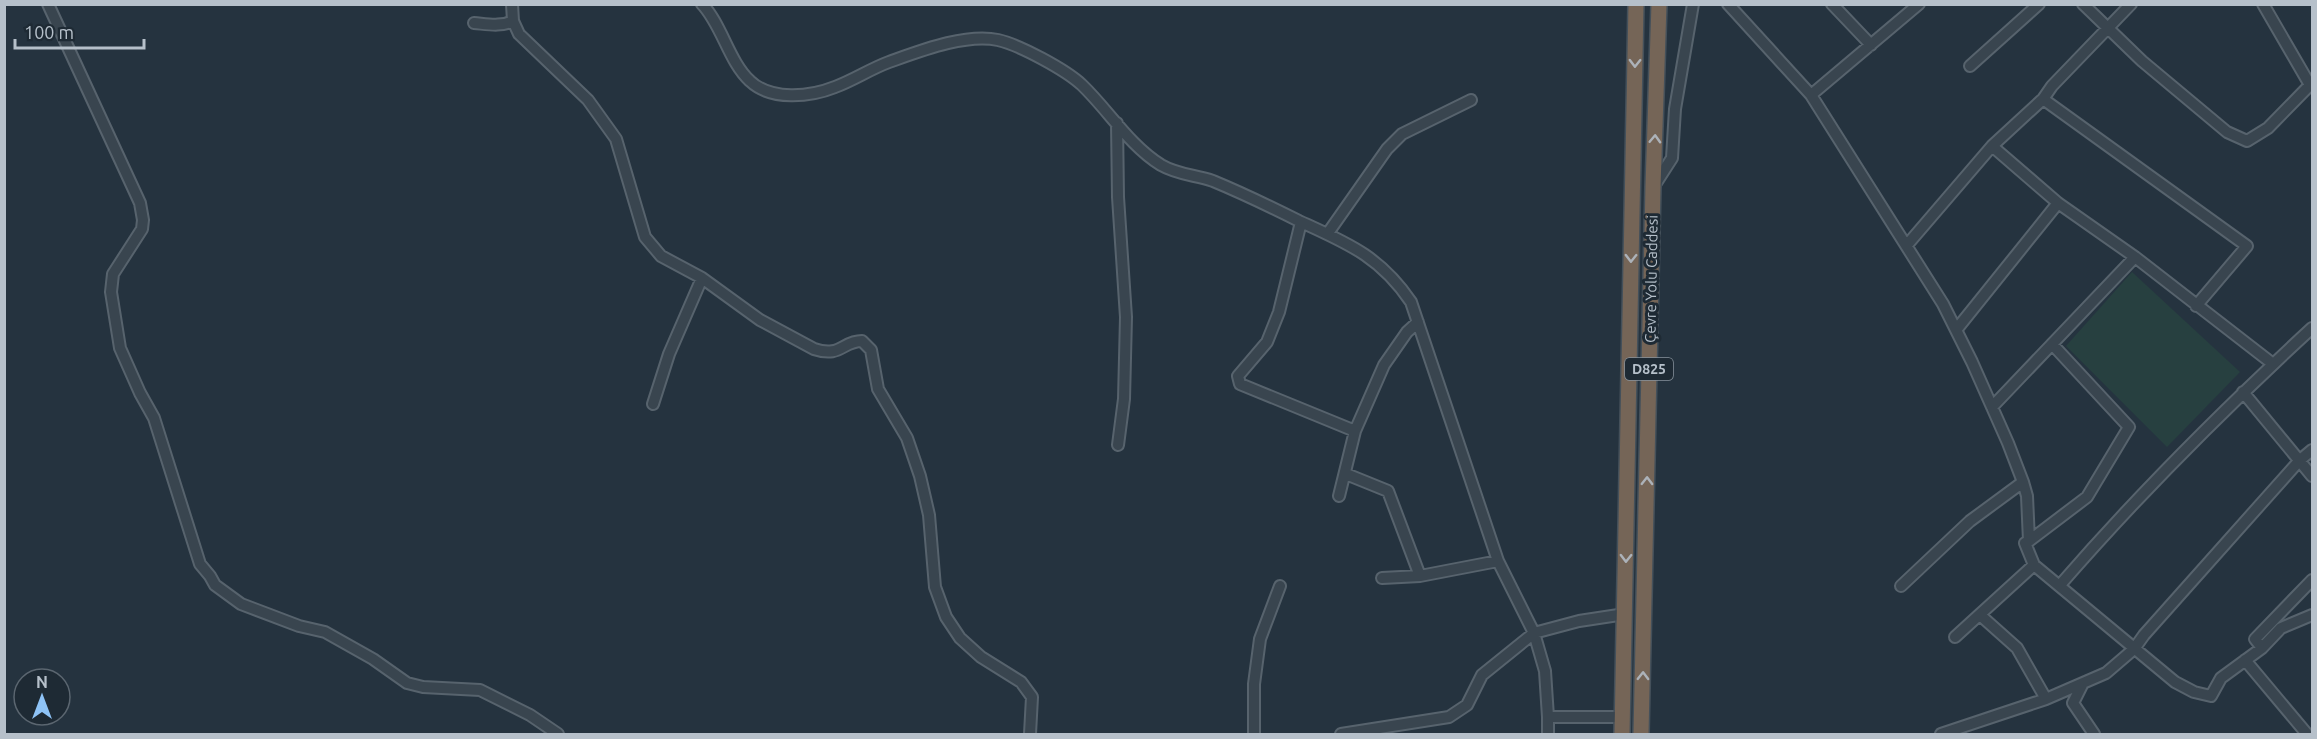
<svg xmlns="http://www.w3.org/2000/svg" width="2317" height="739" font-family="Ubuntu,sans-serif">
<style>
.green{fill:#274040}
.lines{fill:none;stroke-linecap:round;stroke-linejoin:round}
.minor-casing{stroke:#57636d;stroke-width:14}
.highway-casing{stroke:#44505a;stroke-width:18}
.minor{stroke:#39454f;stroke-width:10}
.highway{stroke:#756557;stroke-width:15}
.oneway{stroke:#acb2b9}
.labels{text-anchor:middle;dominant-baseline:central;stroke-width:6;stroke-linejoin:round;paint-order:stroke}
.shield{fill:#1e2a34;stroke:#88939d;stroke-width:1.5}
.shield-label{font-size:14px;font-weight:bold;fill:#b6c0ca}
.street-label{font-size:15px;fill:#b6c0ca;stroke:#1e2a34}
</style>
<rect width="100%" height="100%" fill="#25333f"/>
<path class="green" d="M2132,272l108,100 -73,75 -101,-101z"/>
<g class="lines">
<g class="minor-casing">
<path id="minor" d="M48,4l92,199 3,17 -1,9 -29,45 -2,18 9,56 20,45 14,25 46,146 10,12 5,9 26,19 58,22 26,6 48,27 34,24 16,4 57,3 50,25 28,19
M512,4l1,17 6,13 69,66 28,39 29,98 16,19 41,22 58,42 54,29c27,9 28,-8 48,-8l9,9 7,39 29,49 13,38 9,39 6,72 11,30 14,21 21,19 40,25 11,15 -2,37
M702,4c20,21 27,58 48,77 21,20 60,16 85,6 19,-7 35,-18 54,-25 31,-11 77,-29 109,-22 22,5 68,30 84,45 27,26 47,60 79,80 17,10 35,10 52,16 29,12 58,26 86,40 48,22 81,35 112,81l87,259 36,72 11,38 3,46h75
M1728,4l83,91 132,209 29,58 36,81 15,39 4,14 2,45 -4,2 9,22 141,117 19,10 17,4 10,-18 41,-30 19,-20 31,-13
M1832,4l39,41
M2083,4l59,57 85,71 20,9 21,-13 42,-43 -47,-81
M474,23c13,1 27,4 39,-2
M1970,66l69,-62
M1811,95l108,-91
M2043,99l204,147 -51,60
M1117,123l1,74 8,120 -2,82 -6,46
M1992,146l66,57 77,54 138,107
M1654,186l18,-28 3,-49 18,-105
M1301,222l-22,90 -12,30 -29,34 2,8 115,47
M1328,233l59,-84 15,-15 69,-34
M1907,245l85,-99 51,-47 9,-13 79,-82
M1956,330l102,-127
M2243,392l69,84
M653,404l16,-50 33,-76
M1992,407l143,-150
M1346,474l42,17 32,85
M1339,496l16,-65 29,-66 23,-33 11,-10
M2029,541l58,-44 42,-70 -77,-83
M1382,578l38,-2 78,-15
M2060,585c79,-91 163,-175 252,-257
M1901,586l69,-65 53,-39
M1980,615l37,33 29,51
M1955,637l79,-72
M2262,648l-7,-9 57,-59
M2245,660l62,74
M2082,685l-9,18 21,31
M1254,734v-50l6,-45 20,-53
M1341,734l108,-17 18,-12 15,-30 52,-42 45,-12 46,-7
M1548,734v-17
M1941,734l105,-35 60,-26 28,-24 10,-14 156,-175 12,-10"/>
</g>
<g class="highway-casing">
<path id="highway" d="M1622,734l14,-730
M1641,734l12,-547 6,-183"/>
</g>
<use href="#minor" class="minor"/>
<use href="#highway" class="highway"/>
</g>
<defs><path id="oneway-chevron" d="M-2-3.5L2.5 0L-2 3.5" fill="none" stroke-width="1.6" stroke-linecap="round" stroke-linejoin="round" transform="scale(1.5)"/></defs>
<g class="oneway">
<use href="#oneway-chevron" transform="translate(1635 63) rotate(91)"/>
<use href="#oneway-chevron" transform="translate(1655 139) rotate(-88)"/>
<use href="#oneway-chevron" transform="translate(1631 258) rotate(91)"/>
<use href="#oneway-chevron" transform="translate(1647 481) rotate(-89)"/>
<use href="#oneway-chevron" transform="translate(1626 558) rotate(91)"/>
<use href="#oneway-chevron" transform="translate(1643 676) rotate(-89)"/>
</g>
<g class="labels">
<rect class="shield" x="1625" y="358" width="48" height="22" rx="4.5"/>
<g class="shield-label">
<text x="1649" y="369">D825</text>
</g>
<g class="street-label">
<text transform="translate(1651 279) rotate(-89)">Çevre Yolu Caddesi</text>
</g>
</g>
<rect width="2317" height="739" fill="none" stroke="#b6c0ca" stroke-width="12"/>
<g transform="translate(42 697)"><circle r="28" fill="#1e2a34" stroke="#5b6670" stroke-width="1.5"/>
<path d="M0-4.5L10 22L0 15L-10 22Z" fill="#8ec3f6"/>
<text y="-9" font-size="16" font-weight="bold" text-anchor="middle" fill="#b6c0ca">N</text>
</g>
<path d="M15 39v9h129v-9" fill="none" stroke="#b6c0ca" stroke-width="3"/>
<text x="24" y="39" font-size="18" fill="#b6c0ca" stroke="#1e2a34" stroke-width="4.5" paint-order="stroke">100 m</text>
</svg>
